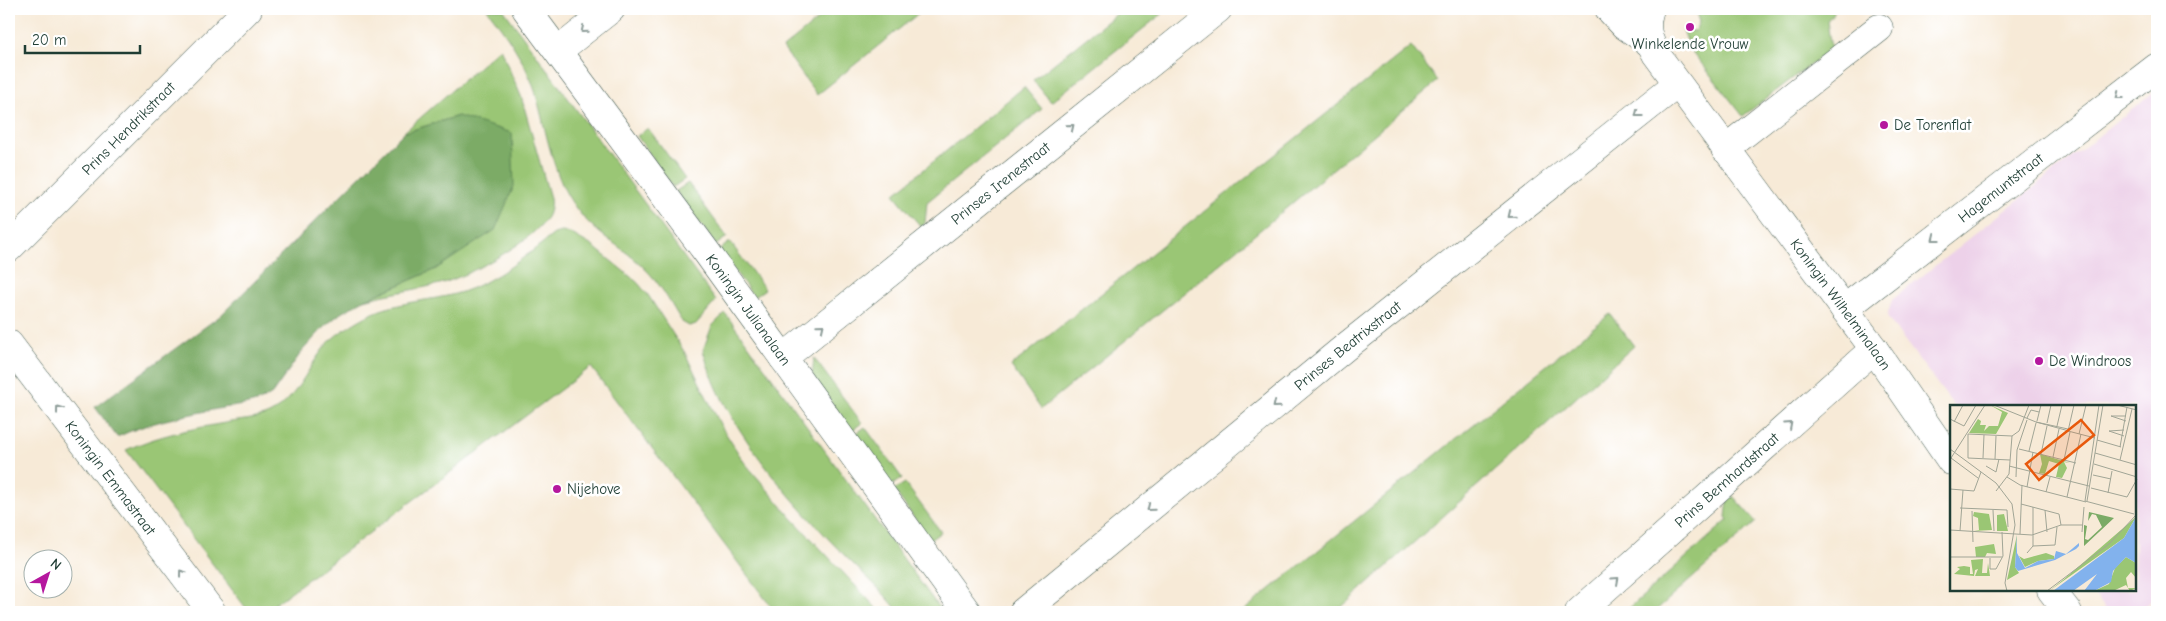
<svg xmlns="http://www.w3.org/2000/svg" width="2166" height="621" font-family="'Comic Neue',sans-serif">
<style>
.built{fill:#edd1e9}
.green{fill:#9ac674;stroke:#5c8254}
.forest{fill:#7bab66;stroke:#4d744d}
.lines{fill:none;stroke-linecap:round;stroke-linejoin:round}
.street-casing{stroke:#3f574c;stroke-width:29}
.street{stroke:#fff;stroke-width:28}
.oneway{stroke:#8f9e9a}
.poi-dot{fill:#b5179e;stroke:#fff;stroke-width:2}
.labels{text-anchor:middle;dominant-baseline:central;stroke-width:5;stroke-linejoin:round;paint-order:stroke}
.poi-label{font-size:15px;fill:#1f3d34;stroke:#fff;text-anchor:start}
.street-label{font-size:15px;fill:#1f3d34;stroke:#fff}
.inset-road{fill:none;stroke:#a1a596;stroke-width:1}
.view{fill:#e8590c;fill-opacity:0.15;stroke:#e8590c;stroke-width:2.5}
.inset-edge{fill:none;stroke:#1f3d34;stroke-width:2.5}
</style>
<rect width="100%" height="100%" fill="#fff"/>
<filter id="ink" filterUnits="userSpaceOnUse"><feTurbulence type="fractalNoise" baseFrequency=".02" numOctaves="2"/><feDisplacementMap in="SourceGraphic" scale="10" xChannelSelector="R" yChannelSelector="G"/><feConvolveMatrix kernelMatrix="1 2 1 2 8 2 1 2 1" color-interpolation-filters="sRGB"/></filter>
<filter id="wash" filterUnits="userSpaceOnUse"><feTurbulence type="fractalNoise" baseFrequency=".0096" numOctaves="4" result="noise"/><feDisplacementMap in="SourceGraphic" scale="20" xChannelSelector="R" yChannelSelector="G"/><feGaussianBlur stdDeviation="1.12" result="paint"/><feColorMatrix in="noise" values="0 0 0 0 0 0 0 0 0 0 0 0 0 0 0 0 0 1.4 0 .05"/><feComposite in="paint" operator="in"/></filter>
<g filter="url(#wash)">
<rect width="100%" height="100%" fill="#f7ead7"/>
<path class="built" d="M2154,92l3,4v499l-18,17h-31l-17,-22h44v-184h-181l-67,-89 5,-17z"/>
<path class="green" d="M487,9h16l213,292 -20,23 -7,2 -7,-4c-10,-16 -19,-34 -32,-48 -28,-31 -59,-38 -82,-78 -16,-27 -24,-74 -33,-105 -10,-31 -29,-57 -48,-82z
M831,9h93l-107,86 -34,-47z
M1123,9h37l3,4 -112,89 -18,-22z
M1695,9h141l-9,12 4,28 -88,67 -53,-67 -7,-19 12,1 4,-9z
M1411,46l27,35 -216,181 -181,147 -30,-43z
M500,48l21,48 29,102c1,8 0,16 -5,22 -17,24 -77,56 -105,64 -25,6 -51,9 -76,16l72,-31 22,-153 -55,17z
M1024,87l18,22 -115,93 -2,21 -3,5 -28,-34z
M648,128l37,51 -12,8 -36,-51z
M688,183l39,54 -11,8 -40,-54z
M561,232l9,1 24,14 43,35 11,13 37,58 36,73 23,36 47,55 89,95h-105l-184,-245 -327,245h-15l-123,-162c32,-15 65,-21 99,-27 14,-3 31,-3 44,-9 32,-15 41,-59 69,-80 17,-12 36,-24 57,-28 22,-6 45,-7 67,-14 35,-12 64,-36 92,-58z
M730,242l35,47 -11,8 -35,-47z
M725,313l217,299h-43c-17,-22 -38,-40 -58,-60 -53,-55 -118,-127 -138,-202l9,-24z
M1610,314l24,32 -298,266h-94z
M814,358l48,65 -11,8 -39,-56z
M865,427l37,51 -11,8 -37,-51z
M905,483l36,49 -11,8 -36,-50z
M1732,495l24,27 -102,90h-29l103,-92 -2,-3 2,-17z"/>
<path class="forest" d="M458,116l54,17 2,53 -19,44 -59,39 -72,31 -23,13 -16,13 -22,24 -31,44c-16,12 -35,11 -55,15 -35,7 -68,13 -100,28l-22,-30 125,-91 183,-183z"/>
</g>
<g filter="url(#ink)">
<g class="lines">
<g class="street-casing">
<g id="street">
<path id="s1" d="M526,9l182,245 259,358"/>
<path d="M1609,9l15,16 26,18"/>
<path id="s2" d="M1650,9c-6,17 -2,30 6,45l218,295 77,112"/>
<path d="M558,51l53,-42"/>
<path d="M1725,149l154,-121"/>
<path id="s3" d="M9,248l239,-239"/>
<path id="s4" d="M1844,309l313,-242"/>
<path id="s5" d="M9,344l203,268"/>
<path id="s6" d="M783,358l435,-349"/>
<path d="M2051,590l17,22"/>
<path id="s7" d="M1023,612l325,-267 329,-261"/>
<path id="s8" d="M1579,612l295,-263"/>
</g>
</g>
<use href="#street" class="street"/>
</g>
<defs><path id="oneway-chevron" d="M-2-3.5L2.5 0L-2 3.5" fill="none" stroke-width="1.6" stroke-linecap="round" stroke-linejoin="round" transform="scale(1.25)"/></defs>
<g class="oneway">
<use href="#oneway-chevron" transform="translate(584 30) rotate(141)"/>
<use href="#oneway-chevron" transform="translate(2119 96) rotate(142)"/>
<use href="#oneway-chevron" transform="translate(1638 114) rotate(142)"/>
<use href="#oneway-chevron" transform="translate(1071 127) rotate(-39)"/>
<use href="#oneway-chevron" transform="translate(1511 215) rotate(141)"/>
<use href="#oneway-chevron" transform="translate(1935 238) rotate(142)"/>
<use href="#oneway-chevron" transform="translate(821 327) rotate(-39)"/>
<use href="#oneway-chevron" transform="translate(1276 405) rotate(141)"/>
<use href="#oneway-chevron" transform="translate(59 409) rotate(-127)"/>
<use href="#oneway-chevron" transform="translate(1789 425) rotate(-42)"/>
<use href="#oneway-chevron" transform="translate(1150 508) rotate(141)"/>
<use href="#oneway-chevron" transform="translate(182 573) rotate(-127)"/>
<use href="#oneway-chevron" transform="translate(1616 580) rotate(-42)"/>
</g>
</g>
<g class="poi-dot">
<circle cx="1690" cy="27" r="5"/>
<circle cx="1884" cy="125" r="5"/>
<circle cx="2039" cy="361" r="5"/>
<circle cx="557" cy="489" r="5"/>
</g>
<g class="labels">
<g class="poi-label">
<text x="1690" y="44" text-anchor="middle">Winkelende Vrouw</text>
<text x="1894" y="125">De Torenflat</text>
<text x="2049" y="361">De Windroos</text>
<text x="567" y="489">Nijehove</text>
</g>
<g class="street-label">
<text stroke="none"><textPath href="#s3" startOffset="169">Prins Hendrikstraat</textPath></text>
<text stroke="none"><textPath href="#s6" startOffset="279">Prinses Irenestraat</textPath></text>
<text stroke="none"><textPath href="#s4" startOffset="198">Hagemuntstraat</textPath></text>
<text stroke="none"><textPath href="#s2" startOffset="358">Koningin Wilhelminalaan</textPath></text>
<text stroke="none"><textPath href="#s1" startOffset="374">Koningin Julianalaan</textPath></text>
<text stroke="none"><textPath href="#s7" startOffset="420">Prinses Beatrixstraat</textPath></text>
<text stroke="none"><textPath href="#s5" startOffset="168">Koningin Emmastraat</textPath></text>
<text stroke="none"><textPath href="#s8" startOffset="198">Prins Bernhardstraat</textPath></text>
</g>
</g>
<g transform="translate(1950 405)">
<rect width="186" height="186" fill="#f7ead7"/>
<path d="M40,0l18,8 -12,21 -27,-1 9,-14 3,2 -1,4h6l-2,6 5,-5h9l4,-14zM90,49l30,9 -6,-1 3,6 -5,10 -6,-1 3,-13 -10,-3 -4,13 -6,-1 3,-9zM24,107l15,2 3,16 -18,1 5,-1 -1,-12 -5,-2zM54,109l4,17h-11v-16zM186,112l-12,21 -75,53 14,-11zM67,130l-2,32 4,6 -12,7zM44,139l2,10 -9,-1 -2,4h-9l-1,-10zM96,148l8,3v3l-16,2 -13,6 -6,-11 5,3zM176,152l10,6v15l-5,-6 -5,6 2,10h8l-6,3 -4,-6 -13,6h-19l15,-7 6,-16zM33,154l-1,14h5l1,-10 2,13h-15l3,-7 -3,1 -1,6 -20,-2 6,-5 -3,-2 7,-1 6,1v7h3l-2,-14z" fill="#9ac674"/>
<path d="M139,107l25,6 -30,28v-21l3,1 -2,13 3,1 14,-13 -6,-12 -4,-1 -4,7z" fill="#7bab66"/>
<path d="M186,112v46l-10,-6 -13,14 -2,11 -17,9h-10l13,-17 -24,17h-20l71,-53zM67,130v18l8,15 13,-7 16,-2 2,-8 10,3 13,-11v3l-3,3 -21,11 -37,11 -3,-4z" fill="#82b2ed"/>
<path class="inset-road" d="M44,0l42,17M124,0l-6,26 27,7M167,0l20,5M77,13l4,-8 8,2M0,14l14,7 12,-21M87,16l4,-16M176,16l-15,-5h15M4,17l9,-17M97,18l4,-18M107,21l5,-21M118,24l-32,-7 33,9M18,29v24l42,2M18,29l44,2M129,29l7,-29M174,31l-15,-5 15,-1M147,35l24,7M170,42l7,-40M0,44l46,34 16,21 3,21 -10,58 2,8M69,44l57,14M79,46l7,-28M145,48l42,12M91,49l6,-28M103,52l6,-28M33,53l1,-23M45,54l1,-23M114,55l6,-28M170,55l12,-51M144,59l43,13M36,61l10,6 3,-13M59,61l80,20M143,70l18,4M57,72l13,8 66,17M66,72l1,-27 10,-30M28,73l-27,-20 34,-53M77,82l6,-35M141,83l36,9 10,-18M0,84l24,2 7,-19M46,86l13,-17 3,-38 7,-5 10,-26M96,87l4,-15M158,88l4,-22M117,92l14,-63M135,96l14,-96M135,96l49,13M137,96l16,-96M71,99l38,10 2,11M10,103l47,2 1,17M43,105l1,21M95,105l2,22M22,106l1,31M0,125l82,5 29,-10h21M10,126l3,-41M132,127l2,-25M70,129l2,-49M83,141v-39M77,148l6,-7 22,-1 2,-18M0,152h52M40,153v11h6l7,-13 -1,-24M97,186l62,-47 28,-30"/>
<path class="view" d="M131,15l13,15 -55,45 -13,-16z"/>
<rect width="186" height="186" class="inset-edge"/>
</g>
<rect width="2166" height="621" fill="none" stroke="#fff" stroke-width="30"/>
<g transform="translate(48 574) rotate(39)"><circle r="24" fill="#ffffff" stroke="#a5b1ae"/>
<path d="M0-4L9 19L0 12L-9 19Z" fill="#b5179e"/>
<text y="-8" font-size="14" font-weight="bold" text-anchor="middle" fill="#1f3d34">N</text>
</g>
<path d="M25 45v8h115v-8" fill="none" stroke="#1f3d34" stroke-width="2.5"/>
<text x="32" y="45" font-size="15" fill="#1f3d34" stroke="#ffffff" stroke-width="4" paint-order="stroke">20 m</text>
</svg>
